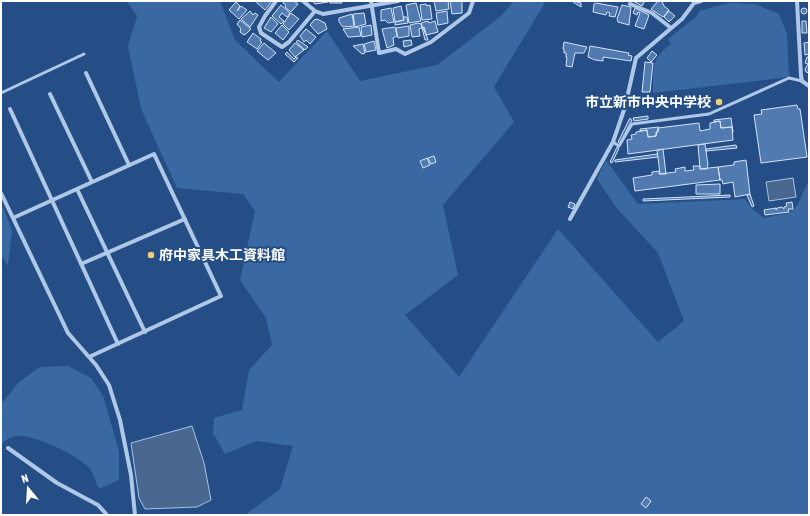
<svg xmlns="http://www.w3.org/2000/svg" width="810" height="516" font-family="'Asap Condensed','Noto Sans JP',sans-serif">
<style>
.green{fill:#3968a3}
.water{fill:#4a678f;stroke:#a3c3e9}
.building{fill:#517bb0;stroke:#d3e3f7}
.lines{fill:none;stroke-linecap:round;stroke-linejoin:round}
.service{stroke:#afc8e8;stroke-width:3}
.minor{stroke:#afc8e8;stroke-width:4}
.poi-dot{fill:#f2cf73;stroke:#254e86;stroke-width:1.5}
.labels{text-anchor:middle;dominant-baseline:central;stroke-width:4;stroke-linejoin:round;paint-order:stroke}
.poi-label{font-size:14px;font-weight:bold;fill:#fff;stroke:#254e86;text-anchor:end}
</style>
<rect width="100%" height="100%" fill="#254e86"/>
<path class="green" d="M127,1h93l15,39 44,42 48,-51 33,50 77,-16 64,-49 13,-15h32l-52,86 20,35 -71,83 15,70 -53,40 54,62 99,-148 100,113 26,-21 -26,-68 -43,-47 -18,-27 9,-19 32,44 107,-5 6,9 13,10 25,-5 8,-7 12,-26v335h-564l35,-26 13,-43 -37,-5 -31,13 -12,-21 1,-15 28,-8 7,-40 23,-25 -6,-27 -26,-38 15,-69 -12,-17 -66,-6 -36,-79 -13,-63 9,-30z
M729,3l26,1 24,10 8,20 2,43 -136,16c1,-24 -3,-34 18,-49l-3,-5 29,-23 2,-5z
M1,202l11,28 -4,36 -7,-11z
M68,366l23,12 12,18 16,55v29l-20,9c-3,-6 -5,-15 -9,-20 -10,-13 -57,-35 -72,-33 -7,0 -12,4 -17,8v-40l18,-22 21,-15z"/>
<path class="water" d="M793,178l3,19 -27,4 -3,-19z
M192,426l12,37 7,37 -14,7 -52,2 -6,-11 -8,-55z"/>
<path class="building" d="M255,1h17l-7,9z
M284,1h10l4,3 -7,8 -6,-5 1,-2 -3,-2z
M312,1h16v1l-13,2z
M329,1h12l1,2h-12z
M434,1h14l1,8 -13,2z
M450,1h12v12l-10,1z
M574,1l7,2v4l-8,-5z
M633,1h12l-3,5z
M658,1h4l2,5 5,4 -6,7 -12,-8z
M236,2l4,4 -3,5 4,-5 6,4 -8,9 -10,-9z
M416,3l5,18 -12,2 -3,-18z
M596,3l22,4 -3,10 -6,-1 1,-3 -3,-1 -1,3 -13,-3 1,-8z
M426,4l1,2 3,-1 2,14 -10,1 -2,-15z
M281,5l9,8 -3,4 -5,-4 -3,4 5,4 -3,3 -9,-8z
M622,5l9,2 -2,18 -11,-3 -1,-3z
M401,6l3,14 -9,2 -2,-14z
M801 11a3 3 0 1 1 6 0a3 3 0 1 1-6 0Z
M391,8l3,14 -6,1 -3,-3 -4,1v-11z
M635,8l14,7 -5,14 -9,-3 5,-13 -2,-1 -1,3 -4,-2z
M250,11l3,4 2,-2 3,2 -8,12 -9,-8z
M447,11l1,12 -10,2 -2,-12z
M669,11l6,5 -6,6 -5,-5z
M291,13l8,6 -10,11 -6,-6z
M364,13l2,11 -11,3 -2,-13z
M352,14l2,12 -11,1 -4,-5v-4z
M271,17l7,7 -7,8 -7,-4z
M403,17h4l1,6 -13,2v-3l9,-2z
M317,19l8,4 2,6 -9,5 -8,-9 4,-5z
M240,20l11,9 -5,5 -2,1 -4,-3 1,-3 -4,-5z
M428,21l1,2 6,-2 3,11 -12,3 -5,-12z
M802,21h4l1,12h-5z
M418,23l3,1 1,4 -3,1 1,7 -8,1 -2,-12z
M282,25l7,7 -6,8 -8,-7z
M371,25l1,10 -10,2 -1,-10z
M409,26v10l-11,2 -2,-10z
M359,27l2,9 -10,1h-3l-5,-8z
M395,27l2,9 -4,2 1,7 -7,3 -5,-19z
M424,27l4,13h-3l-3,-12z
M306,29l10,8 -6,7 -4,-4 -2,2 -4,-6z
M253,33l8,6 -1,2 2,1 -5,7 -10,-7z
M298,40l10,7 -3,3 -9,-8z
M411,40l1,5 -8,2 -1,-6z
M374,41l2,9 -10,2 -2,-8z
M564,42l23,5 -3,6h-9l-3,14 -6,-1 1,-9h-1v-4h-2v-4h-1z
M809,42v12l-4,1 -1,-12z
M264,43l12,10 -8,7 -11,-9z
M295,43l9,7 -9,7 -6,-7z
M363,44l2,9 -3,1 -9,-8z
M590,46l39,7 -1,2 4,1 -1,5 -28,-4v4l-8,-1 -7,-3z
M652,51l5,4 -6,7 -4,-4z
M287,52l7,7 2,-2 2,1 -4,4 -9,-8z
M807,57h2v16l-3,-1 -1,-3 3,-5 -3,-1z
M645,62l8,1 -3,29h-8z
M797,105l1,4h2l7,48 -46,6 -7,-48 8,-1 -1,-4z
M648,116v3l-14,2 -1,-3z
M630,118l2,2 -12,23 -2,-1z
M731,118l2,14 -1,-5 -11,1 -1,-7 -6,1v-2z
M720,121l1,7 11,-1 1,13 -105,14 -1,-14 5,-1 -1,-4 5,-1v-2l11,-2 1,7 8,-1 2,-8 41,-5 1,8 10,-2v-6z
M659,127l-1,5h-2v4l-8,1 -1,-7 -7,1v-2z
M705,144l3,21 -1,4h-7l-2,-24z
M736,145l1,3 -31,3v-2z
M617,147l2,1 -7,15 -2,-1z
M663,149l3,25h-6l-3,-24z
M657,154l1,3 -43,5v-2z
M434,156l2,6 -5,2 -3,-6z
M427,158l3,7 -7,3 -3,-7z
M746,160l4,34 -15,3 -2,-15 -10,2 -1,-4h-2l-2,-13 16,-2v-3z
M693,166h7v3l18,-2 2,13 -85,11 -2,-13 19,-3v-3l7,-1v3l17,-2 -1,-3 10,-2v4l9,-1z
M720,184v10h-24v-9z
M750,194l4,12 -2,1 -5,-12z
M730,195v2l-87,4v-2z
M570,202l5,2 -2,5 -5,-2z
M792,202l1,7h-5l1,3 -24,3 -1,-5 12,-2v2l1,-2 5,-1 2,2v-2l3,-1 -1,-3z
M646,497l5,4 -5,7 -5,-4z"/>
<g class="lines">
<path class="service" d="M1,93l83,-39
M613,142l6,4 13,-22 77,-10 80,-36 13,3"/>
<path class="minor" d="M276,1l-11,15 -6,11 2,6 21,14 7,-5 26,-31
M303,1l12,10 8,3 75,-13
M371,1l8,52 17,-4 9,5 26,-12 38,-29 4,-12
M797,1l4,75 1,5 7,5
M630,4l22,9 19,15
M86,73l43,92
M50,94l42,88
M10,109l108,235
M77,189l68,143
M1,193l67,140 28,32 13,20 11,35 11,55 4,40
M13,218l141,-64 67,142 -132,61
M570,219l43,-77 12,-35 11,-49 46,-39 12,-16 7,-2
M81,264l104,-45
M8,448l49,35 41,22 9,10"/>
</g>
<g class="poi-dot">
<circle cx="719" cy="102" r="4"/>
<circle cx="151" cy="255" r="4"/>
</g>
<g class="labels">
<g class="poi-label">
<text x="711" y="102">市立新市中央中学校</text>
<text x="159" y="255" text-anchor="start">府中家具木工資料館</text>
</g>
</g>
<rect width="810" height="516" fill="none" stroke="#ffffff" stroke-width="4"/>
<g transform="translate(28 488) rotate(342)" stroke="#254e86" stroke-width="3" paint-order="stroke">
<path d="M0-3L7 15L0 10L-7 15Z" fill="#ffffff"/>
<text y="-6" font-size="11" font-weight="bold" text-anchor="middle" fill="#ffffff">N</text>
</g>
</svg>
